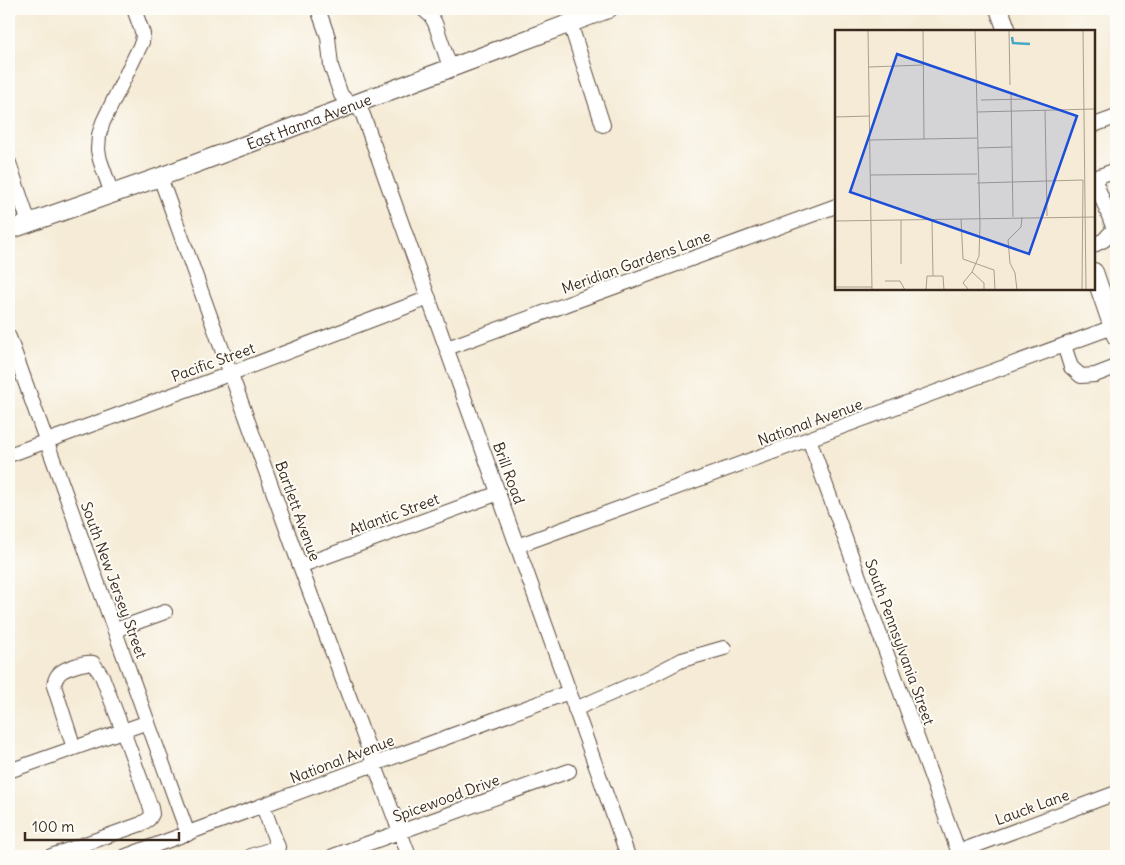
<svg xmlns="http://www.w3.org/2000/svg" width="1125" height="865" font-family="Delius,sans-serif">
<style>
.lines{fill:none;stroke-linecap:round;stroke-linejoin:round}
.minor-casing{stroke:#57473a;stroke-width:16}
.major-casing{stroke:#57473a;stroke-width:20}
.minor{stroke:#fff;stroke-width:14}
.major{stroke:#fff;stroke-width:18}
.labels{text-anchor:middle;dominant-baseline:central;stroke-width:4;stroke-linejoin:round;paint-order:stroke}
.street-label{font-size:15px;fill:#3b2a1e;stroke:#fdfcf7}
.inset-river{fill:none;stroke:#48a7c7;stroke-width:2.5}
.inset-road{fill:none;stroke:#ab9e8c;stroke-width:1}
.view{fill:#1d4ed8;fill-opacity:0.15;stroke:#1d4ed8;stroke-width:2.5}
.inset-edge{fill:none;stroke:#3b2a1e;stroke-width:2.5}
</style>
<rect width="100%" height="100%" fill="#fdfcf7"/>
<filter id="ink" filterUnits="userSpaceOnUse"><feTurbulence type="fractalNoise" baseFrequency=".02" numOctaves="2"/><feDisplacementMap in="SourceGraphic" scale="10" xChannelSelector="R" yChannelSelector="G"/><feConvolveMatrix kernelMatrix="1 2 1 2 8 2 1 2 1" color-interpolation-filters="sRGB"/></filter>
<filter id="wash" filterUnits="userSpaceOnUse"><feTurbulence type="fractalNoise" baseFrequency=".0096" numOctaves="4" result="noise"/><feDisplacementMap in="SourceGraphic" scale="20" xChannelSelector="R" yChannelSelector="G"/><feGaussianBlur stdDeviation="1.12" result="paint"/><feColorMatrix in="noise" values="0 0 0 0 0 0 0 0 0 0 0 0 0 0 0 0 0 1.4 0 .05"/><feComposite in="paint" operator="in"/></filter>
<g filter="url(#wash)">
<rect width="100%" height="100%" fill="#f5ebd6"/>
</g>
<g filter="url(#ink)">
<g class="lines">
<g class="minor-casing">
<path id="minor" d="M318,9l10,28 3,29 10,29 6,6 11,6 5,8 265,741
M423,9l8,7 4,7 15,44
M570,23l33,102
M1094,125l22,-8
M9,163l20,60
M160,177l140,389 109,290
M112,194l-12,-34 -2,-10 1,-15 4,-13 39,-80 1,-8 -9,-25
M1114,229l-20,-51 22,-8
M1094,245l10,-5 10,-11 2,-1
M9,337l179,497
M1064,345l7,22 10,9 14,-1 21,-8
M447,348l389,-142
M809,439l151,417
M9,455l223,-82 197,-75
M517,546l596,-219
M300,566l199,-73
M115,630l50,-18
M575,709l72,-31 35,-18 42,-12
M9,771l139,-49
M958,852l158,-59
M51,856l90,-32 8,-5 3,-5 -1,-6 -28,-77 -21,-55 -9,-13c-8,-1 -29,5 -34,11 -4,4 -4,7 -5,12l20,62
M126,856l443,-164
M251,856l27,-9 -15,-41
M333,856l236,-85"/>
</g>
<g class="major-casing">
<g id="major">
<path d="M999,9l8,22"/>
<path id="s1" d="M9,230l151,-53 448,-168"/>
<path d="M1094,272l22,64"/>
</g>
</g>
<use href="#minor" class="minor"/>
<use href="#major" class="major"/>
</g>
</g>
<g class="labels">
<g class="street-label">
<text stroke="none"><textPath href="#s1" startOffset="319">East Hanna Avenue</textPath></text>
<text transform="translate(636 262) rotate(-20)">Meridian Gardens Lane</text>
<text transform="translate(213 362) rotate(-20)">Pacific Street</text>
<text transform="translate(810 422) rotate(-20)">National Avenue</text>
<text transform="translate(509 473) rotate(70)">Brill Road</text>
<text transform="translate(298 511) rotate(70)">Bartlett Avenue</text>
<text transform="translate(394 514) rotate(-20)">Atlantic Street</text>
<text transform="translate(114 580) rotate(70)">South New Jersey Street</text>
<text transform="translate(900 642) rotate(70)">South Pennsylvania Street</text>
<text transform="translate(342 759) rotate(-21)">National Avenue</text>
<text transform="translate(446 798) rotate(-20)">Spicewood Drive</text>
<text transform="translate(1032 807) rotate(-20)">Lauck Lane</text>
</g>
</g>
<g transform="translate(835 30)">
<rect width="260" height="260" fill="#f5ebd6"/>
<path class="inset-river" d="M177,7l1,6 17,1"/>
<path class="inset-road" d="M33,0l4,260M88,0l1,109M174,0l1,55M248,0l3,260M34,37l54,-2M176,62l2,125M146,70l46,-1M210,80l2,106M142,82l118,-3M0,87l35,-1M35,110l107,-2M142,118l35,-1M35,145l107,-1M142,153l106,-3M126,189l2,40 31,11 1,20M66,190v44M97,190l1,56M0,191l260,-4M137,242l7,-16 1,-31 -5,-195M50,251h15l5,9M0,257h37M91,260l1,-14h16l1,14M134,260l-6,-7 9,-11 12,11v7M182,260l-2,-17 -5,-10 -2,-23 13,-13 1,-10M247,260l1,-110"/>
<path class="view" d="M62,24l180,62 -48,138 -179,-62z"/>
<rect width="260" height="260" class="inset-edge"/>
</g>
<rect width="1125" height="865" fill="none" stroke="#fdfcf7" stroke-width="30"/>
<path d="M25 832v8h154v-8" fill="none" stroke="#3b2a1e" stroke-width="2.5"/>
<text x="32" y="832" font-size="15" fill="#3b2a1e" stroke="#fdfcf7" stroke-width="4" paint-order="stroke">100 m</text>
</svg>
